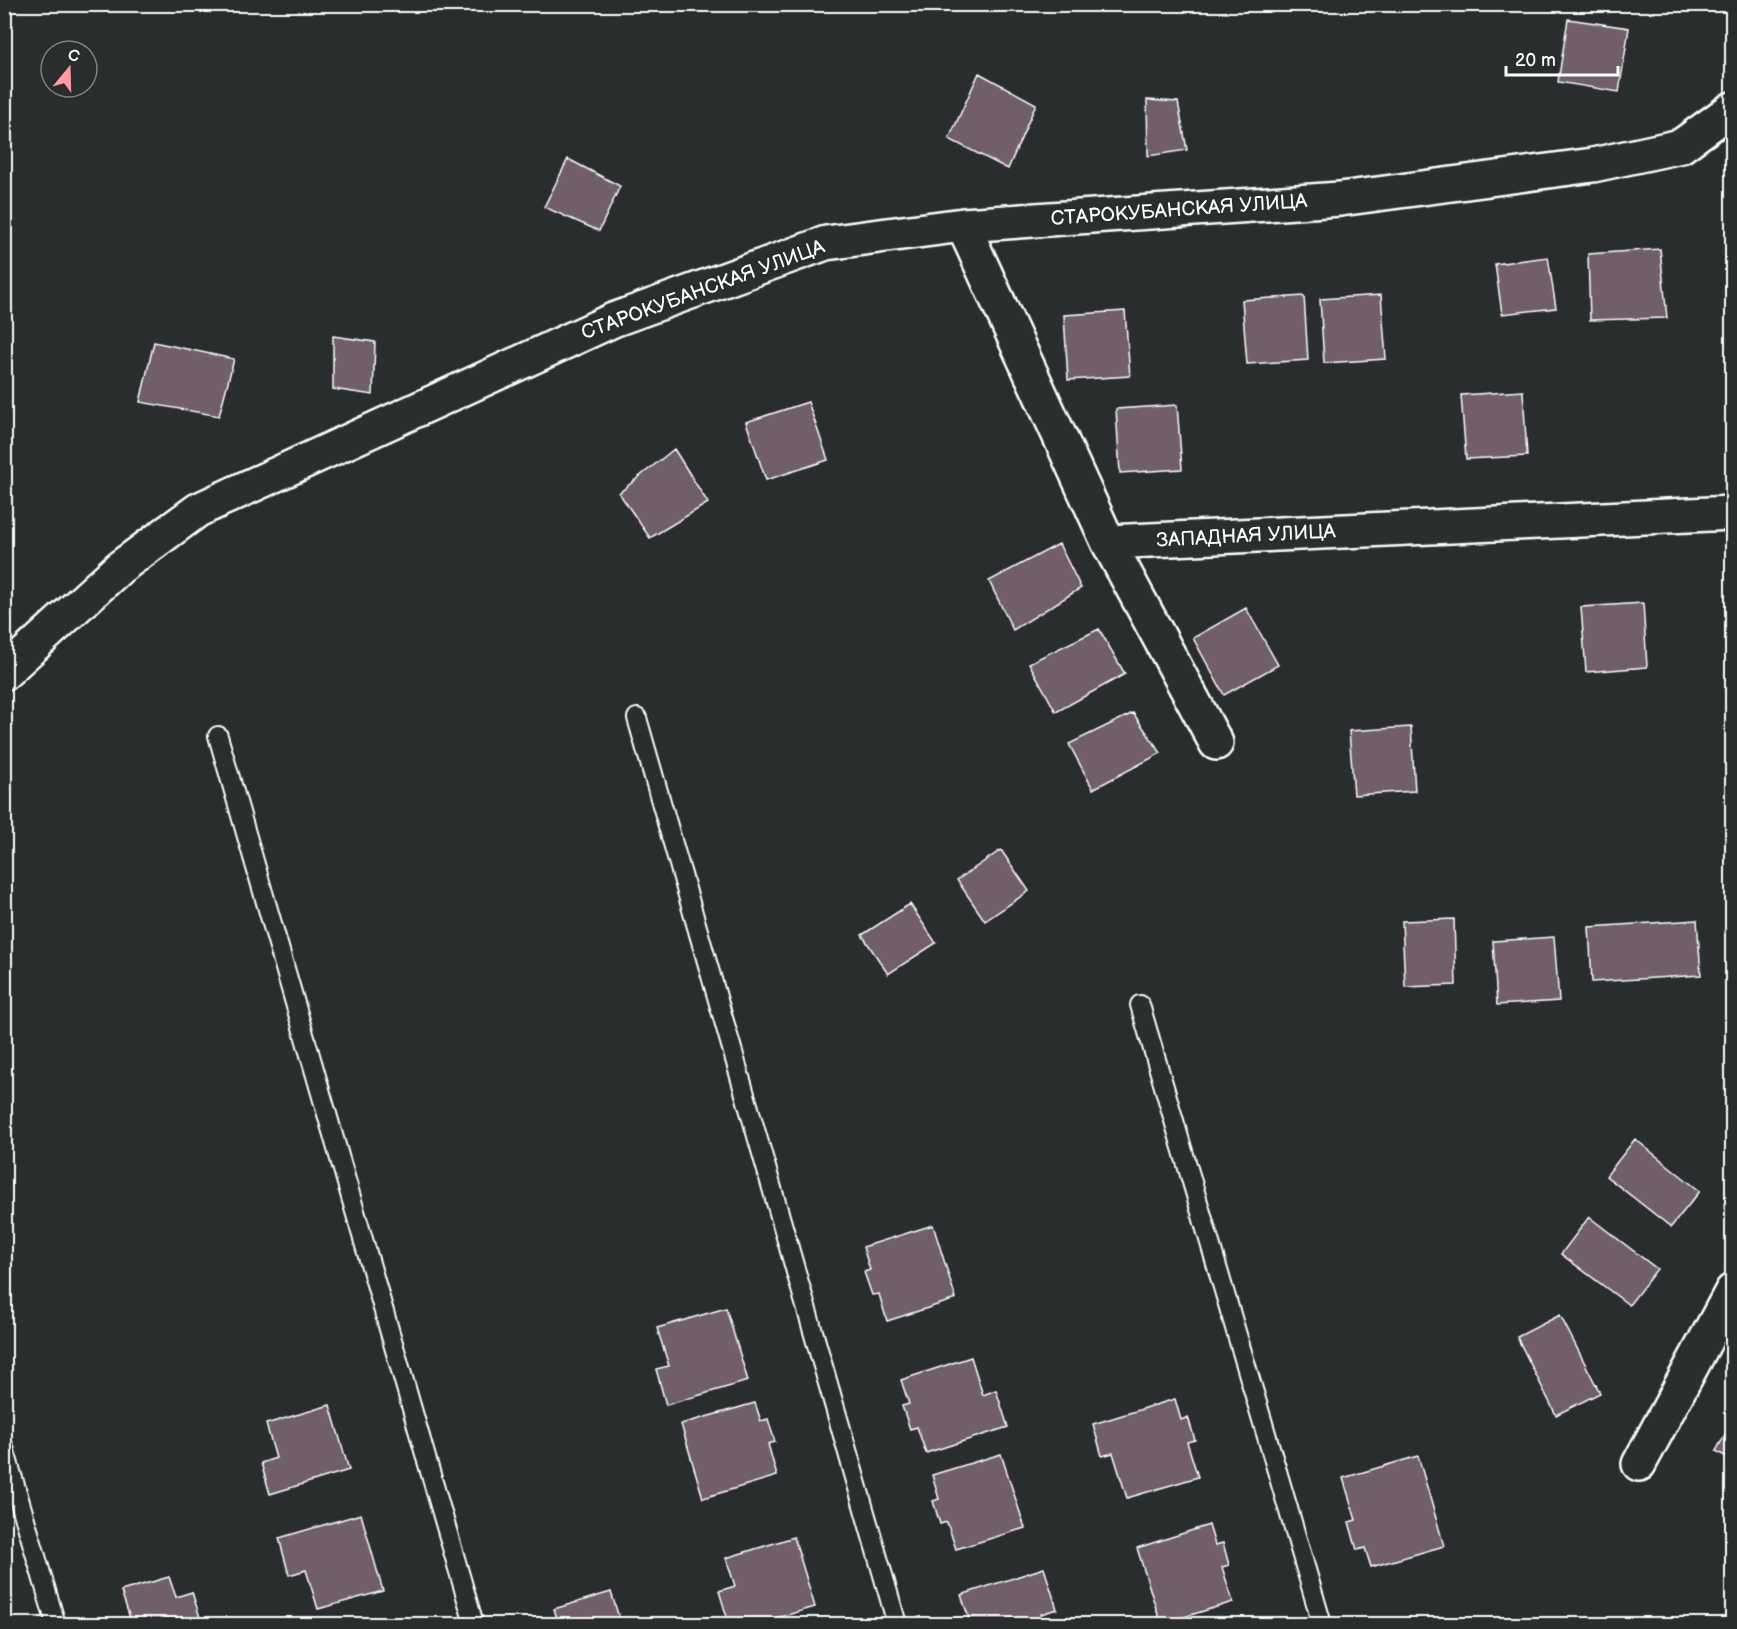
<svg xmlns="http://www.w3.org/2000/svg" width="1737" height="1629" font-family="'Balsamiq Sans',sans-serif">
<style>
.building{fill:#6f5f6a;stroke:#fff;stroke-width:1.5}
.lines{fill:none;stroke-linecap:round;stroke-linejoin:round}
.lane-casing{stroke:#fff;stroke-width:22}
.street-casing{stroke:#fff;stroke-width:38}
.lane{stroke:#2a2d2e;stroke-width:18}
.street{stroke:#2a2d2e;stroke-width:33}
.labels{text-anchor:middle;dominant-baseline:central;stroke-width:4.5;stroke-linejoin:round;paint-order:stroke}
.street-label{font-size:20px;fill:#fff;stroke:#2a2d2e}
</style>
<rect width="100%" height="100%" fill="#2a2d2e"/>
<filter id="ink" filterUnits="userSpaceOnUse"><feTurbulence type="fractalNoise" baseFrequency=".0167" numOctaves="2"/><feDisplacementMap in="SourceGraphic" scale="12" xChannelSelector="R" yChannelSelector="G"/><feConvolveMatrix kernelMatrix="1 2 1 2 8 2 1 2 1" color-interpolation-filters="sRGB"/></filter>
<g filter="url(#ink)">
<path class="building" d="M1568,19l61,9 -10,64 -61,-10z
M979,73l57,31 -28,65 -59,-30z
M1147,100l31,2 9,48 -39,6z
M568,159l52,27 -21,45 -55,-24z
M1660,249l7,69 -77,2 -2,-66z
M1548,257l8,51 -54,6 -7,-50z
M1381,295l5,64 -62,4 -4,-64z
M1304,296l4,64 -61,4 -5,-64z
M1125,311l5,65 -62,4 -4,-65z
M333,336l42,6 -2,53 -40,-6z
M154,342l80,17 -15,57 -79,-14z
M1523,391l4,65 -61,3 -5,-64z
M808,402l20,58 -62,20 -20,-58z
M1177,405l5,64 -62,4 -4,-64z
M674,449l34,54 -58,35 -31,-45z
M1059,544l22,44 -68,42 -24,-49z
M1643,603l4,64 -61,5 -5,-65z
M1246,608l32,57 -54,30 -31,-57z
M1099,629l26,45 -69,38 -27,-49z
M1133,713l28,40 -68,36 -24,-45z
M1411,727l4,64 -61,4 -5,-64z
M1001,850l28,41 -44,30 -28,-41z
M910,904l26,39 -48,31 -26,-39z
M1454,919l2,66 -51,2 -3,-66z
M1697,920l4,55 -109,7 -3,-55z
M1554,937l5,64 -62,4 -4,-64z
M1635,1139l65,52 -29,36 -65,-51z
M1589,1217l68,52 -28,36 -68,-51z
M933,1225l23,74 -69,22 -8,-27 -7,1 -8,-23 6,-2 -7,-23z
M726,1308l22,73 -82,24 -10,-36 13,-3 -12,-38z
M1560,1315l40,78 -44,22 -39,-78z
M971,1357l12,38 13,-5 12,37 -82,26 -9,-26 -7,2 -8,-23 7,-2 -8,-24z
M1175,1399l6,21 7,-3 7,23 -8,2 11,35 -71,21 -14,-45 -11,3 -9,-32z
M755,1403l6,18 7,-2 7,23 -7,2 9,32 -74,22 -22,-74z
M330,1405l19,65 -79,24 -9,-31 15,-5 -10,-34z
M1732,1422v38l-16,-9z
M1001,1454l24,74 -69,21 -9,-27 -7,2 -7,-23 6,-2 -7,-24z
M1418,1456l26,90 -73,21 -6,-19 -8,2 -8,-28 7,-2 -13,-42z
M361,1514l22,77 -65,18 -12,-39 -17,5 -10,-37z
M1209,1525l6,20 8,-2 6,22 -7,2 11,35 -72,22 -24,-76z
M794,1537l21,70 -59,17h-27l-10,-33 16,-5 -9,-28z
M1044,1568l13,41 -16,5 3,10h-73l-10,-29z
M169,1577l7,20 16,-5 10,32h-70l-11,-33z
M611,1592l10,32h-62l-5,-15z"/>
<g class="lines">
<g class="lane-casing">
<path id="lane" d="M637,718l260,906
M218,736l256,888
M1140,1005l182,619
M4,1448l52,176"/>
</g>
<g class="street-casing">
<path id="street" d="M963,225l145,317 624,-29
M1108,542l108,201
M4,673l115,-105 79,-58 415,-190 213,-77 137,-18 377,-26 253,-34 88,-19 51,-37
M1639,1464l93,-173"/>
</g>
<use href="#lane" class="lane"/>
<use href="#street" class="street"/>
</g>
</g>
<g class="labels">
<g class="street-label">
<text transform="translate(1179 210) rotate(-4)">СТАРОКУБАНСКАЯ УЛИЦА</text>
<text transform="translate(703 290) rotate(-20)">СТАРОКУБАНСКАЯ УЛИЦА</text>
<text transform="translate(1246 536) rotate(-3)">ЗАПАДНАЯ УЛИЦА</text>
</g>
</g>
<rect width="1737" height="1629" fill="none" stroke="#2a2d2e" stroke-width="24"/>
<rect x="12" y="12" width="1713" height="1605" fill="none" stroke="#fff" stroke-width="2" filter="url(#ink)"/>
<g transform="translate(69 69) rotate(19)"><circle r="28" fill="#2a2d2e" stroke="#7f8182" stroke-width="1.5"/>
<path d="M0-4.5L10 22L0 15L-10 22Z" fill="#ff9aa2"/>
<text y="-9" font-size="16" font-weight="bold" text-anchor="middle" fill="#ffffff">С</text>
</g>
<path d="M1506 66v9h112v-9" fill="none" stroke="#ffffff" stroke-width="3"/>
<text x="1515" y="66" font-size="18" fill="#ffffff" stroke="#2a2d2e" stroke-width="4.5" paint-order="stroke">20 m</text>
</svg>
